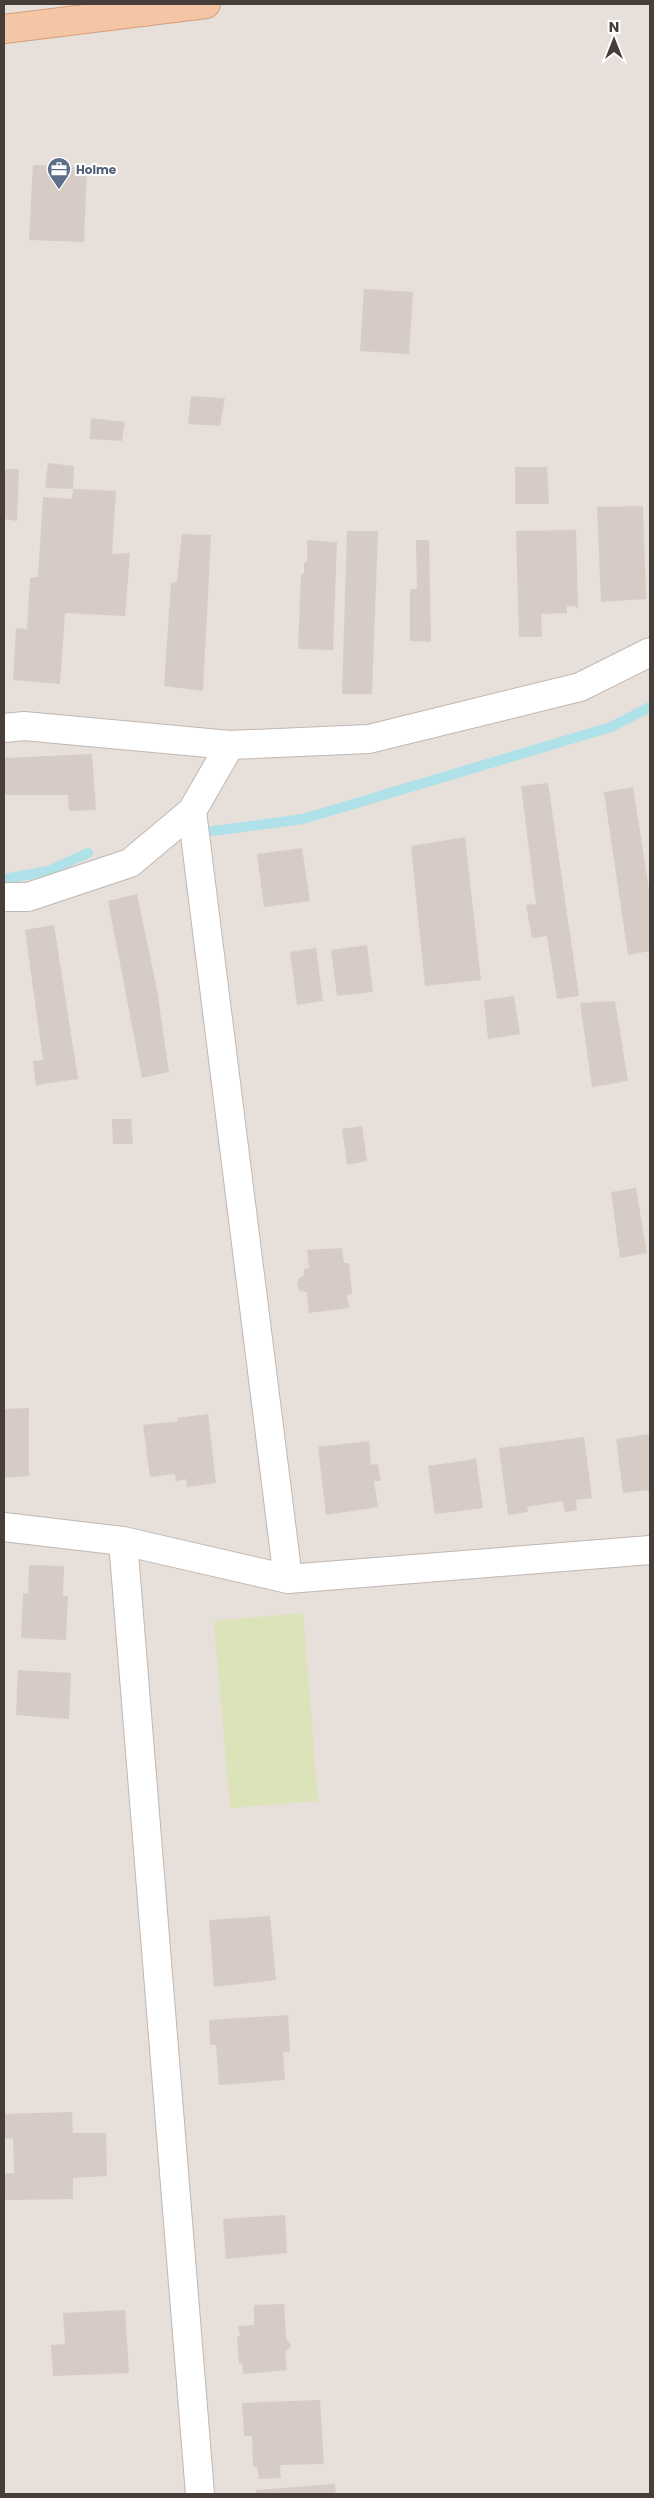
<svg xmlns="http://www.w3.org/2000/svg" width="654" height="2498" font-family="Poppins,sans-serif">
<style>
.residential{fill:#e7dfda}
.green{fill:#dce3b9}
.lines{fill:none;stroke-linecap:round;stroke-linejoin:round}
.stream{stroke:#afe1e9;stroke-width:10}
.building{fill:#d7cbc5}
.minor-casing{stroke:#c1b7b1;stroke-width:30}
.primary-casing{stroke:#d79e76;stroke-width:30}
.minor{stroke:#fff;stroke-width:28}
.primary{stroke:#f3c6a5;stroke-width:28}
.labels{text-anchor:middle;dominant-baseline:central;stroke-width:4;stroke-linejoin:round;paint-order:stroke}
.service-label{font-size:12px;font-weight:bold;fill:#4e5e75;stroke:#fff;text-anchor:start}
</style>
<rect width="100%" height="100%" fill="#f4efeb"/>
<path class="residential" d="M4,4h646v2490h-646z"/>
<path class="green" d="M303,1613l15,188 -88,7 -16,-187z"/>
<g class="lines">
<path class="stream" d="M213,831l90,-12 308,-92 39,-20
M4,879l44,-8 40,-18"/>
</g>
<path class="building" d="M33,165l54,2 -3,75 -55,-2z
M364,289l49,3 -4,62 -49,-3z
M191,396l34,2 -5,28 -32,-2z
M91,418l34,4 -3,19 -32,-2z
M48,463l26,3 -1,23 -28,-1z
M515,467h32l2,37h-34z
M4,469h15l-2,52 -13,-2z
M73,489l43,2 -4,63 18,-1 -5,63 -60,-3 -5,71 -47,-4 3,-52 11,1 3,-51 8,-1 5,-80 29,2z
M643,506l3,93 -45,3 -4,-95z
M576,530l2,79 -3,-3h-8v7l-26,1 1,23h-23l-3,-106z
M347,531h31l-6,163h-30z
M182,534l29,1 -8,156 -39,-5 7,-103 6,-1z
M307,540l30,2 -4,108 -35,-1 3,-75h3v-12h3z
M416,540h13l2,102 -21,-1v-52h7z
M92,754l4,56 -27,1 -1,-16h-64v-37z
M548,783l31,213 -22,3 -10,-63 -15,2 -6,-33 10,-1 -15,-118z
M633,787l17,109v55l-22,4 -24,-163z
M465,837l16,143 -56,6 -14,-140z
M302,848l8,53 -46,6 -7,-53z
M137,894l20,96 12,82 -27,6 -34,-177z
M54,925l24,154 -42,6 -3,-24 10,-1 -18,-130z
M367,945l6,47 -36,4 -6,-46z
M316,948l7,53 -26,4 -7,-53z
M514,996l6,38 -32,5 -4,-39z
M615,1001l13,80 -36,6 -12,-84z
M112,1119h19l2,25h-20z
M362,1126l5,35 -20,4 -5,-36z
M636,1188l11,65 -27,5 -9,-66z
M342,1248l2,15h5l3,31 -5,1 2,13 -40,5 -2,-21 -7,-1 -3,-6 2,-7 5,-3v-6l5,-1 -2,-18z
M29,1408v68l-25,2v-69z
M208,1414l8,69 -29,4 -1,-8 -10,2 -1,-7 -25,3 -7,-52 35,-4 -1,-3z
M650,1434v62l-2,-6 -25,3 -7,-54z
M584,1437l8,61 -16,2 1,10 -12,2 -2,-11 -36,6 1,5 -20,3 -9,-67z
M369,1441l2,24 7,-1 3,17h-7l4,26 -52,8 -8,-68z
M476,1459l7,49 -48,6 -7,-48z
M29,1565l35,1 -1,30h5l-2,44 -45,-2 2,-45 5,1z
M18,1670l53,3 -2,46 -53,-4z
M270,1916l6,64 -62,7 -5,-67z
M288,2015l2,37h-7l2,28 -66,5 -3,-40h-6l-1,-25z
M72,2112l1,21h33l1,43 -34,2v21l-69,1v-26l10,-1 -1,-35 -9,1v-25z
M285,2215l2,38 -61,6 -3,-40z
M284,2304l2,34 5,8 -6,6 2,18 -44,4 -1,-11 -3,1 -2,-27 3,-1 -2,-10 16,-1v-20z
M125,2310l4,63 -76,3 -2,-31 14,-1 -2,-31z
M320,2400l4,64 -44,1 1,13 -22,1 -2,-12h-4l-1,-31h-8l-2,-33z
M335,2484l1,10h-80v-4z"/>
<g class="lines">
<g class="minor-casing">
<path id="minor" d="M4,728l20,-2 206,19 139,-6 211,-52 70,-35
M192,811l96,768
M4,897h24l102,-34 62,-52 38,-66
M4,1527l119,14 77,953
M123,1541l165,38 362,-29"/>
</g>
<g class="primary-casing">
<path id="primary" d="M4,29l202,-25"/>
</g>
<use href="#minor" class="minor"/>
<use href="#primary" class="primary"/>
</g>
<defs>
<g id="office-pin" transform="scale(1.25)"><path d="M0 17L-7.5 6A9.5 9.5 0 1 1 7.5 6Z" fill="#5c6f8a" stroke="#fff"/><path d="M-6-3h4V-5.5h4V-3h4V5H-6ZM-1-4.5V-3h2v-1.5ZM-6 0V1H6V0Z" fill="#fff"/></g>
</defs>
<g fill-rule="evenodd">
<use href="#office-pin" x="59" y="169"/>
</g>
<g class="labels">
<g class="service-label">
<text x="76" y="169">Holme</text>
</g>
</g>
<rect width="654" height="2498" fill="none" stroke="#473e3a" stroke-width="10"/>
<g transform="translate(614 40)" stroke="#ffffff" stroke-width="4" paint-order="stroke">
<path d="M0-4L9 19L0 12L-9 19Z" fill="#473e3a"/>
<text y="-8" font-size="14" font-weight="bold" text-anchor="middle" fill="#473e3a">N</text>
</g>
</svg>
